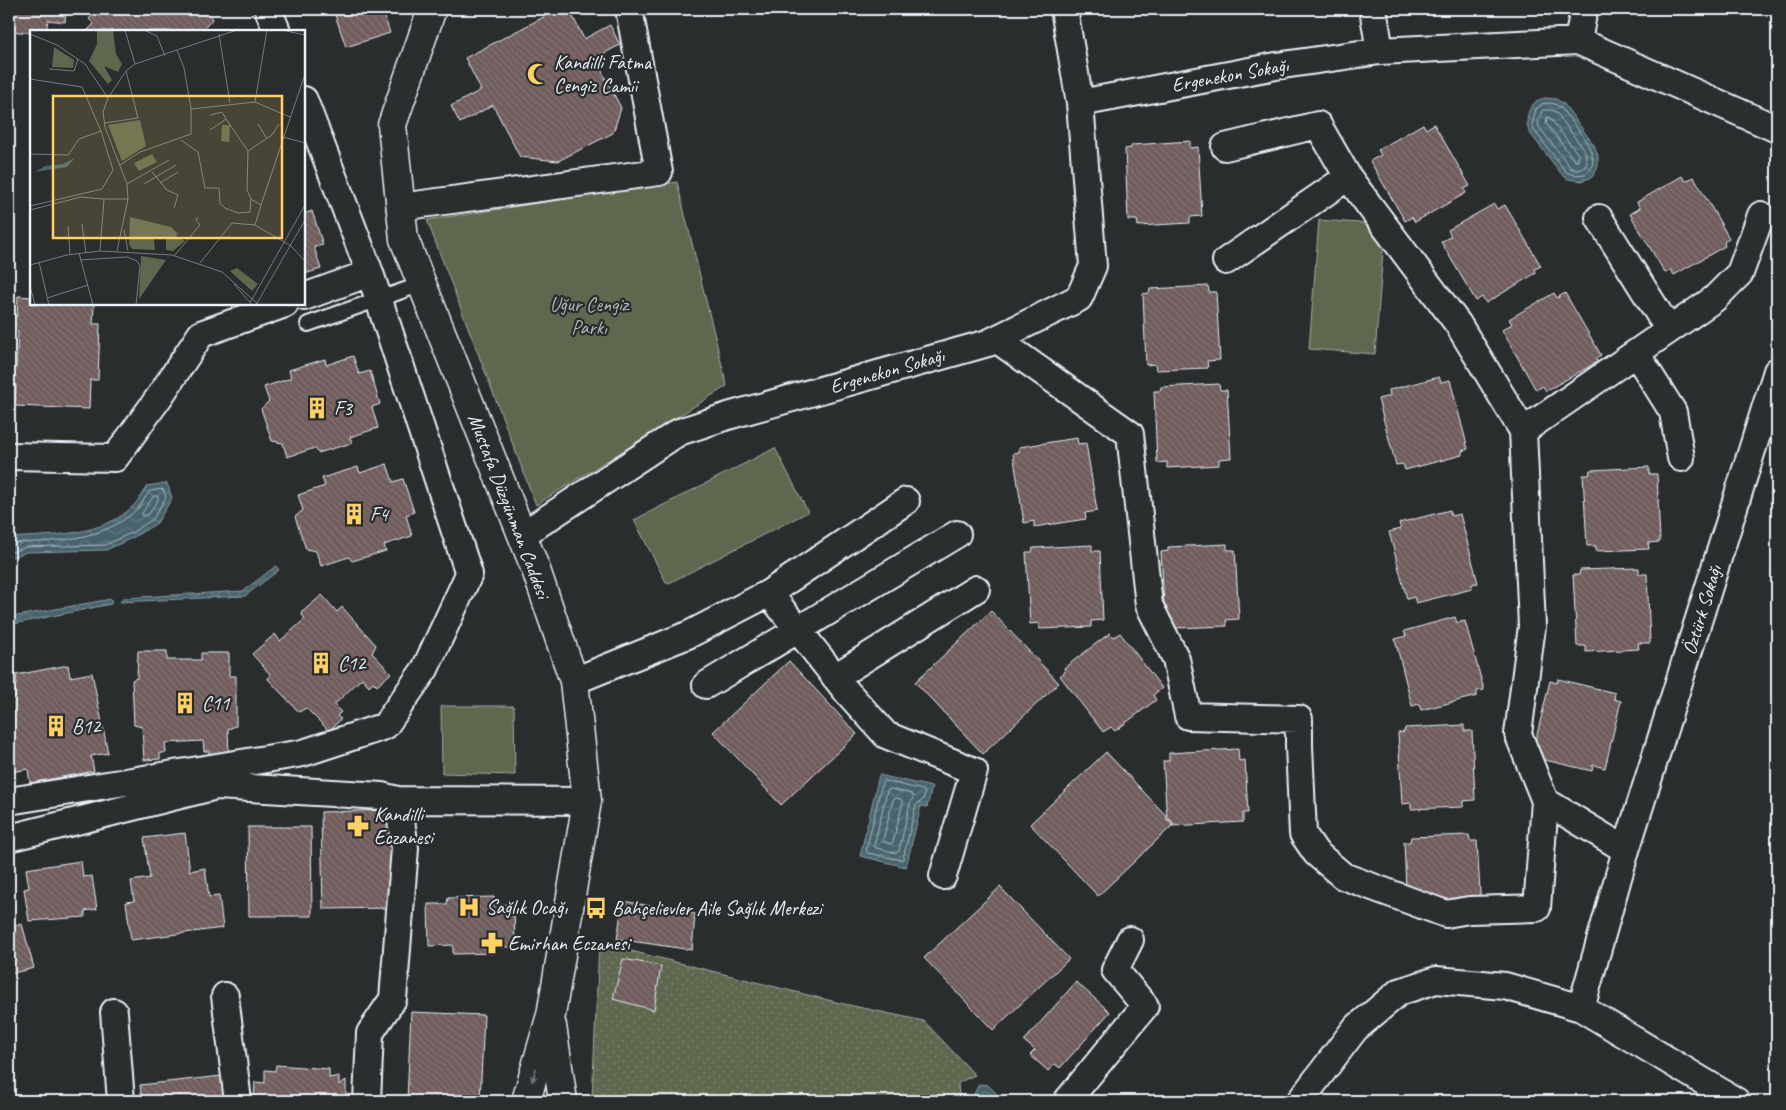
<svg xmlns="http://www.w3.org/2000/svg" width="1786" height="1110" font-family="Caveat,sans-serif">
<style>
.grass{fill:url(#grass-dots);stroke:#a4aca4}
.green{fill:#5f684f;stroke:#a4aca4}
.water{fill:url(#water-waves);stroke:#889ca5}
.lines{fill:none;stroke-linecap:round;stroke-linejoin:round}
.shore{stroke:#a8b9c0;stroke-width:1}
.building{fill:url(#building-back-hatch);stroke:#e8f1f8}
.service-casing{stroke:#e8f1f8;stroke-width:18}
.minor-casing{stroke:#e8f1f8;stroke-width:30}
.tertiary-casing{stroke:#e8f1f8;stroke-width:31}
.service{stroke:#2a2d2e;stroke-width:14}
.minor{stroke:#2a2d2e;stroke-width:26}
.tertiary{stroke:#2a2d2e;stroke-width:28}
.oneway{fill:#6c7275}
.labels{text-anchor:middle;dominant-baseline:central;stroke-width:4.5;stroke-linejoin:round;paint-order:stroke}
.poi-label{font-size:20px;fill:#e8f1f8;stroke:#2a2d2e;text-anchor:start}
.street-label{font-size:20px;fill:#e8f1f8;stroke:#2a2d2e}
.park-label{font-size:20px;fill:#b1bab4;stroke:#2a2d2e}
.inset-road{fill:none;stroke:#767b7f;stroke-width:1}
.view{fill:#ffd166;fill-opacity:0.15;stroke:#ffd166;stroke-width:2.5}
.inset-edge{fill:none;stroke:#e8f1f8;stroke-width:2.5}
</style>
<defs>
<pattern id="grass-dots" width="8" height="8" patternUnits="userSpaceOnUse" patternTransform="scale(1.25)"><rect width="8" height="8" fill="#5f684f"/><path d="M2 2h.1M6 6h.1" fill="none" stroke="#767e69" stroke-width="1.8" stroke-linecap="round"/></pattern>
<pattern id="water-waves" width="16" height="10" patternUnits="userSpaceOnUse" patternTransform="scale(1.25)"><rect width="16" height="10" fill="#48646d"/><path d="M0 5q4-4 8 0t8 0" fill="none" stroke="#627b83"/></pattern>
<pattern id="building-back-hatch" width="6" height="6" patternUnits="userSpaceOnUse" patternTransform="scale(1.25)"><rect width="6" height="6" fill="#6f5c5c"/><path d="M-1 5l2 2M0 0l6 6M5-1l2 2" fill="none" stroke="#847474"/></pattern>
</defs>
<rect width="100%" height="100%" fill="#2a2d2e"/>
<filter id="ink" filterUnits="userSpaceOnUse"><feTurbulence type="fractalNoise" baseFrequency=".02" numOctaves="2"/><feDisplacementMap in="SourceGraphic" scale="10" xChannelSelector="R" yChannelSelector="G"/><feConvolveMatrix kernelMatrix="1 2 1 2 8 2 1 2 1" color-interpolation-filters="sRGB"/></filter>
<g filter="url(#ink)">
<path class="grass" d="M599,943l245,61 80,17 51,54 -17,8 1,12 11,6h-378z"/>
<path class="green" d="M677,182l50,204 -191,119 -109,-285z
M1319,220l66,5 -10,129 -66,-5z
M775,448l33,64 -141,72 -33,-64z
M441,706h73l1,69 -73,-2z"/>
<path class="water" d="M1545,98l11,1 8,5 30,41 4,11v10l-2,5 -4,6 -10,4 -14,-2 -5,-3 -34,-44c-5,-15 0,-31 16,-34z
M167,483l5,15 -15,25 -23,14 -28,13 -79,2 -18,6v-20c40,-3 95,-1 125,-33 5,-5 9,-13 13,-19z
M276,566l3,4 -34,26 -125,6 3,-4 120,-7z
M111,599v5l-102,21v-6l8,-3z
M879,775l53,12 -5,20 -6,-1 -15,61 -46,-11z
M979,1084l9,1 11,11 11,5h-31l-5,-7z"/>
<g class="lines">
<path class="shore" d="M1550,103l5,1 6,4c10,14 48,52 24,66l-11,1 -8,-3 -32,-42 -2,-5 4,-16 6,-5z
M1543,110h9l4,2 29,39 2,12 -3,5 -6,2 -7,-2 -32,-41 -1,-7z
M1549,117l29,37v7h-3l-29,-38 1,-5z
M156,496l2,1v3l-9,14 -6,2 -1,-3 11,-16z
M9,543c42,-1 96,-2 128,-34 5,-5 9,-13 13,-18l13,-2 3,8 -13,22 -22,14 -26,12 -79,2 -17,6
M885,781l38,9 2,2 -2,8 -7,5 -13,54 -2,1 -33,-7 -2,-2 16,-68z
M890,789l22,5 2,2 -4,8 -11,47 -3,2 -20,-5 -2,-2 13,-55z
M895,798l6,1 2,3 -10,40 -3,2 -6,-2 -1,-2 10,-40z"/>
</g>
<path class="building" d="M9,9h57l-1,13 -17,-2 -2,11h-15v2l-22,-2z
M98,9h80l9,7 5,-7 5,3 4,-3 12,9 -11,13h-115l7,-7 -5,-5z
M333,9h49l8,24 -44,14z
M559,9h10l15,30 26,-14 10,20 -25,13 26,50 -8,25 -55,28 -38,-4 -27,-52 -33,18 -9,-17 30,-16 -16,-32z
M1423,124l3,5 8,-5 36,62 -6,3 2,4 -51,29 -3,-5 -7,4 -35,-60 11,-6 -3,-5z
M1190,141v7l8,-1 4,69 -12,1v6l-52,3 -1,-6h-9l-3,-71 6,-1 1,-3z
M1682,176l3,5 9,-4 35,61 -5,4 1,4 -51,29 -3,-5 -6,3 -35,-59 10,-6 -3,-6z
M1494,204l3,5 8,-4 36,61 -6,3 1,4 -50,30 -4,-6 -6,4 -35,-59 10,-6 -3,-6z
M312,211l11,34 -9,2 7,22 -17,5v-60z
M1208,286l1,6h7l4,68 -13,1 1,7 -52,2 -1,-6 -9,1 -3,-71 6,-1 1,-4z
M1554,293l3,5 8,-5 36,62 -5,3 1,4 -51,29 -3,-5 -7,4 -34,-60 10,-6 -3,-5z
M18,296l13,1v7h63l-1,20h7l-2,56h-8l-1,29 -74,-3 1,-20h-7v-18h7l2,-37 -7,-1 1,-15 5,1z
M353,356l6,18 11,-3 10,33 -8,3 6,21 -28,9 2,6 -34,10 -3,-5 -28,9 -4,-14 -11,-2 -11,-32 8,-8 -5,-14 27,-9 -2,-8 36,-11 1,6z
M1439,377l2,5 9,-2 18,69 -6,2v4l-57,15 -2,-6 -7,1 -18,-66 12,-3 -1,-6z
M1219,384l1,6h7l4,68 -12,1v6l-52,3v-6l-10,1 -3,-72h6l1,-4z
M1077,438l1,6 8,-1 11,68 -12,2 1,6 -52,8v-6l-10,2 -11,-70 6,-1v-5z
M387,464l6,18 10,-3 11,33 -8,3 6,21 -28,9 2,6 -34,10 -3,-4 -28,9 -5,-15 -10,-2 -11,-32 8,-7 -5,-15 27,-9 -3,-8 36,-11 2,6z
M1649,467v7h8l3,68 -12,1 1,6 -53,2v-5h-9l-4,-71h6l1,-5z
M1450,510l1,6 9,-2 18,69 -6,1v5l-56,14 -2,-6 -7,2 -18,-67 12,-3 -2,-6z
M1227,544v6h8l4,69 -13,1 1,6 -52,2 -1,-5h-9l-4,-71 7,-1v-4z
M1092,545v6h8l3,69 -12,1v6l-52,2v-6l-9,1 -4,-72h6l1,-4z
M1639,568v6h8l3,69h-12l1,6 -53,3v-6h-9l-4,-71h6l1,-5z
M322,595l15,17 5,-5 34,38 -4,8 19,20 -14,13 -4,-4 -4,4 -7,-8 -28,27 7,7 -4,4 4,3 -12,12 -23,-23 -7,4 -31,-33 2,-5 -18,-20 23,-20 5,7 25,-22 -4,-6z
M991,611l68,72 -76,71 -68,-72z
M1455,617l2,6 8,-2 19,69 -7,1v5l-56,14 -2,-6 -7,2 -17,-67 11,-3 -2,-5z
M1110,633l4,4 6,-4 42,55 -9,7 3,5 -41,31 -4,-4 -8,5 -43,-56 5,-4 -1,-4z
M138,651h29v9h34v-7h28v23h7v50l-8,3 1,28 -20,1v-7h-5l-1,-10 -38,2 1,10h-6v6l-16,1 -2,-33 -8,-2 -2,-45 5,-2z
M789,661l68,73 -76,71 -68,-73z
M68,665l2,12 22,-4 16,80 -17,3 3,15 -64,12 -2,-14 -17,3 -2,-11v-63l7,-1 -2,-12 3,-1 -1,-9z
M1558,679l57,14 -1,6 7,2 -16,67 -12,-3 -1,6 -51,-12 1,-6 -9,-2 17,-70 7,2z
M1464,725v6h8l3,69 -12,1v6l-52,2v-6l-9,1 -4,-71 6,-1 1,-4z
M1238,749l1,12 6,-1 3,53h-5v9l-71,4 -1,-5 -4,-1 -4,-59h6v-8z
M1106,752l68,72 -76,72 -68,-72z
M391,810l2,98 -70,1 -2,-97z
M248,827h63l1,89h-63z
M185,833l5,38 15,-3 4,29 10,-1 4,32 -92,12 -5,-38 8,-1 -3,-20 19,-3 -6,-40z
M1469,835l1,6h7l4,68 -12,7 -52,3v-6h-10l-3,-71h6l1,-5z
M81,861l2,16 9,-1 5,33 -12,2v6l-56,4 -5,-32 5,-1 -3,-19z
M1000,887l69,72 -76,71 -69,-72z
M494,897v8l20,-1 1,43h-22l1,6 -41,1v-9l-24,1 -1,-42h19l1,-6z
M623,901l72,13 -3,36 -75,-11z
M22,924l12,44 -25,6v-47z
M623,959l38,7 -7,44 -41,-11z
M1076,982l34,30 -50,56 -5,-4 -7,7 -18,-16 5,-5 -11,-9z
M411,1012l73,3 -4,86h-73z
M276,1065l53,4v9l10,-2v9l7,-5v21h-92l1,-19 10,1v-13l10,1z
M222,1076l3,25h-83l-2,-16z"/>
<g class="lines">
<g class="service-casing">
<path id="service" d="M308,324l114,-40"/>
</g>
<g class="minor-casing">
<path id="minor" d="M268,9l9,22
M1373,9l7,42
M1578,41l6,-32
M304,100l66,173 -66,24
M1080,103l196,-37 104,-15 198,-10 199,88
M1225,147l93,-22 30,52
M400,207l259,-35 -30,-163
M1599,218l70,112
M1226,261l122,-84 110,147 65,107
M996,339l134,95 19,171 27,54 12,57 111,3v27l4,88 13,19 27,23 103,38 23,-4 68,-2 8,-107
M1636,353l37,59 8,46
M9,456l106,2 45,-62 41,-62 84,-30
M522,535l157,-103 49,-16 260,-73 91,-45 14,-32 -13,-163 -16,-94
M769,593l78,99 39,43 88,36 -31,105
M835,677l141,-88
M574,681l116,-47 79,-41 137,-92
M706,685l251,-151
M398,800l189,1
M9,801l294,-48 82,-27 40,-57 44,-95 -99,-301
M9,838l208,-52 165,10 16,4 7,48 -12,151 -23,34 -3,68
M1626,850l151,-479
M225,996l13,105
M114,1012l7,89
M1067,1101l78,-95 -30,-36 15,-30
M1300,1101l55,-72 44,-37 37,-12 69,6 76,22
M1736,1101l-155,-93 45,-158 -81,-49 -27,-67 14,-108 -9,-195 191,-132 26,-26 21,-58"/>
</g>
<g class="tertiary-casing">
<path id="tertiary" d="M432,9l-40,116 12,114 132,331 38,111 13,120 -36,214 -25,86
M552,1026l11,75"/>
</g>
<use href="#service" class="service"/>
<use href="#minor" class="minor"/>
<use href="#tertiary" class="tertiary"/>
</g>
<defs><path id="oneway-solid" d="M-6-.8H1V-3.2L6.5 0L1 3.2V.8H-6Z" transform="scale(1.25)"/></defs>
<use class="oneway" href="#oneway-solid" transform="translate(534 1075) rotate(106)"/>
</g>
<defs>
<g id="mosque-bare" transform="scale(1.725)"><path d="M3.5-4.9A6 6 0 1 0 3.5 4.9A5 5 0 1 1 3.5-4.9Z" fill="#ffd166" stroke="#2a2d2e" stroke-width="2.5" paint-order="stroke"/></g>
<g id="building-bare" transform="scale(1.725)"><path d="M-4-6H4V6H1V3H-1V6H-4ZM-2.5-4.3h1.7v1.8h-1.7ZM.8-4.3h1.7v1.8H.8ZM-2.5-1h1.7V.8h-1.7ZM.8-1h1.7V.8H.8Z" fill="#ffd166" stroke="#2a2d2e" stroke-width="2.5" paint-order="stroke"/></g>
<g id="pharmacy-bare" transform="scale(1.725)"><path d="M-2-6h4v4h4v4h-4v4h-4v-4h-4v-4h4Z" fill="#ffd166" stroke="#2a2d2e" stroke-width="2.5" paint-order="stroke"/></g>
<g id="hospital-bare" transform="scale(1.725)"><path d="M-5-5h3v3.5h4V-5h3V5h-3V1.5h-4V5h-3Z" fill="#ffd166" stroke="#2a2d2e" stroke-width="2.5" paint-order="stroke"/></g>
<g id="bus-bare" transform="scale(1.725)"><path d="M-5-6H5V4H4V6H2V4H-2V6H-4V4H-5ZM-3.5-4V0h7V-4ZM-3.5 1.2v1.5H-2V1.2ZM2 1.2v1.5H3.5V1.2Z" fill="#ffd166" stroke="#2a2d2e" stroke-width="2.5" paint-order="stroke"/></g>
</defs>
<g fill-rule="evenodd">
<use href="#mosque-bare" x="538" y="74"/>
<use href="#building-bare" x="317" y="408"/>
<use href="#building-bare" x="354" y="514"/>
<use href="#building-bare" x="321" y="663"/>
<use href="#building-bare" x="185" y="703"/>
<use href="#building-bare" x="56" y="726"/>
<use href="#pharmacy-bare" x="358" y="826"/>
<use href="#hospital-bare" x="469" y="907"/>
<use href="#bus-bare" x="596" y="908"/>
<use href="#pharmacy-bare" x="492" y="943"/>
</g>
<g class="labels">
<g class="poi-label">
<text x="554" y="62">Kandilli Fatma<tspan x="554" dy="23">Cengiz Camii</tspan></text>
<text x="334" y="408">F3</text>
<text x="370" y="514">F4</text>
<text x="338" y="663">C12</text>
<text x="202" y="703">C11</text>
<text x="72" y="726">B12</text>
<text x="374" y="814">Kandilli<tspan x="374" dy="23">Eczanesi</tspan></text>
<text x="486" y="907">Sağlık Ocağı</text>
<text x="612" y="908">Bahçelievler Aile Sağlık Merkezi</text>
<text x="508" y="943">Emirhan Eczanesi</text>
</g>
<g class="street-label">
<text transform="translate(1230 75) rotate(-10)">Ergenekon Sokağı</text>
<text transform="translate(887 371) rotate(-16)">Ergenekon Sokağı</text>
<text transform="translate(509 506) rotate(69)">Mustafa Düzgünman Caddesi</text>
<text transform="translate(1702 610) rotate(-73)">Öztürk Sokağı</text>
</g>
<g class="park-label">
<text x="589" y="304">Uğur Cengiz<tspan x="589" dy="23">Parkı</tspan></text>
</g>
</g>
<g transform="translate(30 30)">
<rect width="275" height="275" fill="#2a2d2e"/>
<path d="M67,0h16l3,24 6,10 -4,8 -14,-6 8,14 -4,4 -19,-23 8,-17zM24,17l20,13 -1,8 -21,-1zM100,187l41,10 7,7 -2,2 9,5 -12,10 -7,-1v-11l-12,-1 1,12 -23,-1 -3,-5z" fill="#5f684f"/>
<path d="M111,226l25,4 -27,39z" fill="#5f684f"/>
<path d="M110,90l6,26 -24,15 -14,-36zM192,95h8l-1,17 -8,-1zM122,124l5,8 -18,9 -5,-8zM207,238l21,16 -6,7 -22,-20z" fill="#5f684f"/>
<path d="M45,128l-8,9 -32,5 10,-6 18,-2z" fill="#48646d"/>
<path class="inset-road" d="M95,0l10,34M114,0l13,6 8,20M252,0l23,5M0,4l27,11 28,19 23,34M189,4l11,69M19,39l25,2 4,-12M0,49l52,8 19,44 -22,8 -11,16 -38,-1M225,72l12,-72M161,79l64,-7 35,15M180,85l12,-3 4,7M74,93l34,-5 -12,-47M228,94l9,15M249,94l-7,11 -24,16 -1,39 4,9 10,6 -6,20 36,21 14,15M180,100l16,-11 22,32M253,107l22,6M151,110l17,12 7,36h14l1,15 5,5 13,5 12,-1 1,-13M90,135l20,-13 51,-18v-25l-7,-41 -7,-18M122,142l15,18 11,5 -4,13M130,153l18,-11M97,154l42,-24M114,154l32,-19M74,169h24M231,175l44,-131M0,176l72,-17 11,-19 -12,-39M0,180l51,-13 23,2 -4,52M52,194l4,29M38,196l2,28M94,200l4,21M87,221l11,-52 -1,-15 -22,-57 -2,-15 5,-14 18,-27 9,-7 102,-34M49,223l14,52M145,225l25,-30 -4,-5 2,-3M50,230l47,-3 10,4 3,5 -4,39M9,232l10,43M170,233l32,-40 23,2M0,235l37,-10 33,-4 72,4 50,17 37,33M204,254l18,21M0,256l5,19M17,268l41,-13M220,273l55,-98M226,275l49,-85"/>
<path class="view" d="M23,66h229v142h-229z"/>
<rect width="275" height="275" class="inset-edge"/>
</g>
<rect width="1786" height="1110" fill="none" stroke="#2a2d2e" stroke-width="30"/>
<rect x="15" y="15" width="1756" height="1080" fill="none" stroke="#e8f1f8" stroke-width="2" filter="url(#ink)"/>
</svg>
